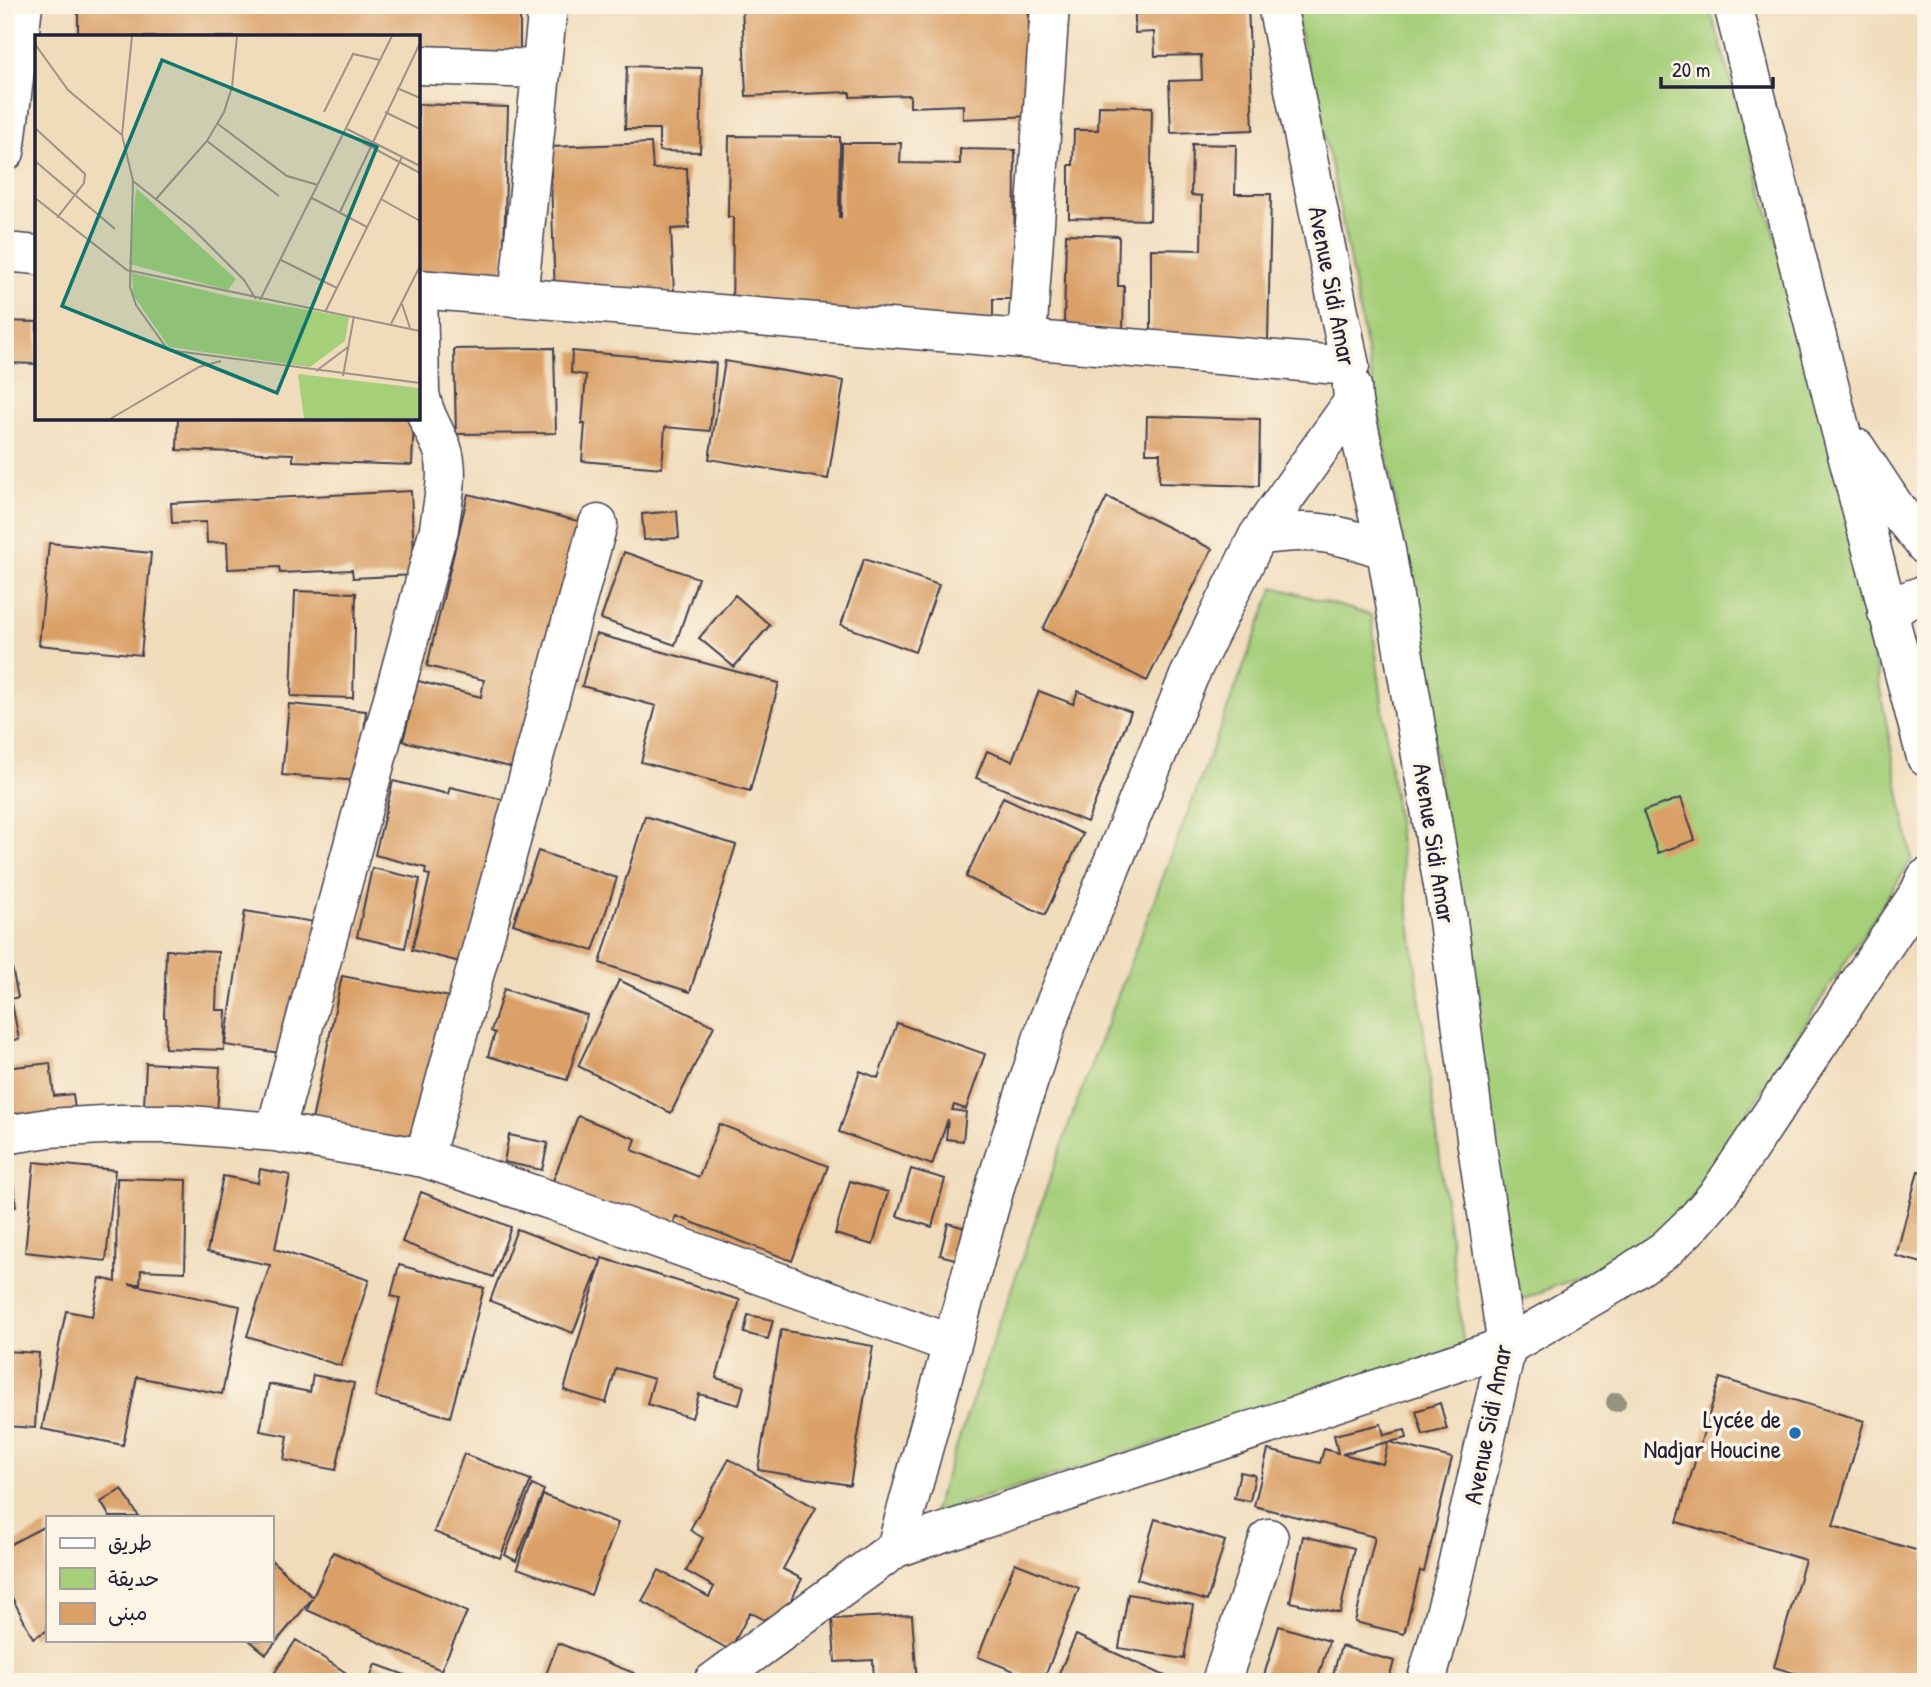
<svg xmlns="http://www.w3.org/2000/svg" width="1931" height="1687" font-family="'Patrick Hand','Playpen Sans Arabic',sans-serif">
<style>
.green{fill:#a6cf7a;stroke:#64785a;stroke-width:2}
.building{fill:#daa067;fill-rule:evenodd}
.lines{fill:none;stroke-linecap:round;stroke-linejoin:round}
.minor-casing{stroke:#413e4e;stroke-width:41}
.tertiary-casing{stroke:#413e4e;stroke-width:41}
.minor{stroke:#fff;stroke-width:38}
.tertiary{stroke:#fff;stroke-width:38}
.tree{fill:#95927f}
.poi-dot{fill:#1f6fb2;stroke:#fcf5e5;stroke-width:2.5}
.labels{text-anchor:middle;dominant-baseline:central;stroke-width:7;stroke-linejoin:round;paint-order:stroke}
.street-label{font-size:26px;fill:#22223b;stroke:#fcf5e5}
.poi-label{font-size:26px;fill:#22223b;stroke:#fcf5e5;text-anchor:end}
.inset-road{fill:none;stroke:#9e9288;stroke-width:2}
.view{fill:#0f766e;fill-opacity:0.15;stroke:#0f766e;stroke-width:3.5}
.inset-edge{fill:none;stroke:#22223b;stroke-width:3.5}
</style>
<rect width="100%" height="100%" fill="#fcf5e5"/>
<filter id="ink" filterUnits="userSpaceOnUse"><feTurbulence type="fractalNoise" baseFrequency=".0143" numOctaves="2"/><feDisplacementMap in="SourceGraphic" scale="14" xChannelSelector="R" yChannelSelector="G"/><feConvolveMatrix kernelMatrix="1 2 1 2 8 2 1 2 1" color-interpolation-filters="sRGB"/></filter>
<filter id="wash" filterUnits="userSpaceOnUse"><feTurbulence type="fractalNoise" baseFrequency=".00686" numOctaves="4" result="noise"/><feDisplacementMap in="SourceGraphic" scale="28" xChannelSelector="R" yChannelSelector="G"/><feGaussianBlur stdDeviation="1.57" result="paint"/><feColorMatrix in="noise" values="0 0 0 0 0 0 0 0 0 0 0 0 0 0 0 0 0 1.4 0 .05"/><feComposite in="paint" operator="in"/></filter>
<g filter="url(#wash)">
<rect width="100%" height="100%" fill="#f0dcbb"/>
<path class="green" d="M1293,5h416l122,425 81,429 -248,383 -150,61 -106,-734 -75,-397z
M1274,587l97,28 93,733 -531,165 141,-403z"/>
<g id="blocks">
<path class="building" d="M78,5h442v64l-102,-1v-31h-340z
M742,5h286l5,111 -70,3v-14l-53,2v-12l-60,2v-5l-104,4z
M1088,5h160l5,125 -82,3 -2,-52 33,-1 -1,-25 -46,1 -1,-24 -19,1v-24l-47,1z
M627,66l75,2 -2,84 -41,-1v-22h-34z
M418,104l90,3 -5,180 -85,-3z
M1099,106l53,1 -2,113 -81,-2v-53h4l1,-35h24z
M729,136l111,1 -1,80h2l1,-74h59l-1,20 60,1v-15l55,1 -1,149h-21v23l-261,-3 1,-102h-5z
M651,143l2,26 34,-1 2,60 -18,1 3,64 -119,4 -5,-150z
M1192,144l44,1 -1,49h36l-3,148 -117,-2v-91l50,1 1,-54 -11,-1z
M1066,234l53,2 -1,50h6l-1,43 -59,-2z
M5,321l32,1v42l-32,-1z
M554,348l2,85 -100,1 -2,-85z
M572,351l144,12 -6,68 -45,-4 -3,41 -80,-7 3,-37h-3l4,-49 -15,-2z
M725,361l119,20 -16,98 -119,-20z
M1147,416l113,3 -1,67 -100,-3 1,-30h-14z
M178,418h236l-2,47 -119,-4v-7l-116,-4z
M411,491l4,84 -62,3 -1,-8 -72,3 -1,-6 -51,2 -1,-27 -20,1 -1,-21 -34,1 -1,-20z
M468,494l114,28 -60,248 -119,-29 15,-60 63,16 3,-17 -57,-14z
M1107,497l105,52 -65,132 -104,-52z
M677,511l2,27 -35,2 -2,-26z
M49,543l102,10 -10,102 -102,-10z
M624,552l74,26 -23,67 -74,-26z
M864,559l75,26 -24,67 -74,-27z
M295,591l61,2 -3,105 -62,-2z
M735,595l35,30 -36,42 -35,-29z
M596,634l183,49 -29,108 -109,-29 15,-56 -74,-20z
M1039,691l34,13 5,-13 53,21 -44,110 -111,-44 11,-27 25,10z
M289,704l77,7 -6,70 -78,-6z
M393,781l55,13 2,-7 55,13 -41,163 -52,-13 18,-75 -5,-1 1,-6 -51,-13z
M1003,797l80,37 -38,81 -79,-38z
M1681,798l14,42 -37,13 -15,-42z
M645,816l91,29 -46,147 -90,-29z
M538,851l79,27 -24,73 -80,-27z
M372,868l48,11 -15,69 -48,-11z
M245,911l76,12 -20,133 -76,-11z
M166,950l52,2 -2,58h10l-2,40 -59,-2 1,-30 -2,-1z
M10,958l8,39 -7,2 8,40 -14,3v-83z
M342,976l108,21 -32,161 -109,-23z
M619,980l95,46 -43,87 -93,-47z
M504,989l83,26 -20,65 -79,-24 7,-23 -4,-2z
M897,1023l88,31 -19,55 -12,-4 -2,5 14,2 -3,29 -17,-2 2,-20 -16,46 -93,-33 21,-61 18,7z
M50,1063l4,33 19,-2 4,33 -72,8v-67z
M146,1063l74,4 -4,64 -73,-3z
M578,1116l58,23 -4,11 67,27 20,-53 109,42 -36,95 -116,-45 -11,29 -119,-46z
M509,1135l39,8 -6,27 -38,-8z
M34,1162l81,8 -9,91 -81,-9z
M260,1169l30,6 -15,74 94,31 -28,86 -94,-30 23,-71 -63,-13 16,-76 35,7z
M911,1169l34,10 -13,48 -35,-11z
M1918,1171l8,2v91l-30,-8z
M12,1177l4,30 -11,2v-31z
M117,1178l70,2 -2,92 -44,-2 -1,14h-11l111,22 -18,88 -85,-17 -14,68 -81,-16 24,-118 26,5 8,-38 16,4z
M850,1181l38,11 -15,53 -38,-11z
M421,1192l90,35 -18,50 -91,-35z
M948,1223l31,9 -9,31 -30,-8z
M517,1229l84,32 -28,72 -83,-32z
M602,1258l138,42 -24,78 28,8 -5,19 -40,-11 -7,24 -45,-14 7,-25 -38,-11 -10,35 -42,-13z
M399,1265l85,23 -34,129 -75,-20 25,-99 -9,-2z
M748,1315l25,5 -5,19 -24,-6z
M781,1330l92,16 -23,139 -92,-15z
M5,1351l34,2 -4,75 -30,-2z
M313,1375l41,8 -18,87 -52,-10 4,-24 -28,-5 9,-47 41,8z
M1720,1378l144,43 -31,105 93,27v129h-102l-50,-15 31,-107 -128,-38z
M1440,1403l7,26 -24,6 -7,-24z
M1381,1424l3,11 21,-5 2,8 -18,4 63,16 -28,114 -4,-1 -16,63 -49,-12 20,-85 -121,-31 14,-56 52,13 4,-14 14,4 -4,-18zM1388,1442l-5,22 -41,-10z
M464,1454l67,26 -31,78 -66,-26z
M729,1459l87,49 -33,61 19,10 -25,48 -27,-15 -20,38 -88,-49 17,-31 50,27 5,-10 -28,-16 17,-33 -13,-8z
M1240,1472l15,3 -5,26 -16,-3z
M532,1485l12,5 -28,71 -11,-6z
M122,1489l17,28h-29l-9,-15z
M543,1495l75,28 -27,72 -74,-27z
M1155,1519l70,22 -18,60 -70,-22z
M47,1525v106l-14,7 -28,-54v-37z
M1303,1536l51,12 -14,65 -50,-11z
M333,1552l134,60 -26,58 -134,-60 5,-11 -46,55 -17,-14h22v-80l42,37z
M1015,1563l64,25 -36,94 -65,-25z
M1128,1594l65,11 -9,54 -65,-11z
M912,1615l5,67h-43l-1,-22 -38,2 -3,-43z
M1279,1626l50,15 -12,41h-55z
M1076,1635l102,47h-123z
M296,1640l55,36 -4,6h-57l-15,-10z
M558,1643l76,30 -3,9h-88z
M1341,1646l53,15 -6,21h-57z
M375,1664l47,17v1h-53z
M851,1676l1,6h-59l-1,-5z"/>
</g>
</g>
<g filter="url(#ink)">
<use href="#blocks" fill-opacity="0" stroke="#413e4e" stroke-width="2"/>
<g class="lines">
<g class="minor-casing">
<path id="minor" d="M1733,5l104,411 89,341
M418,65l124,4
M5,152l18,-147
M518,298l30,-293
M1027,339l23,-334
M1352,386l1,16 33,148 59,347 32,249 30,200 -56,246 -25,90
M1856,448l41,62 29,36
M1258,536c53,-9 78,-3 128,14
M1887,612l19,-11 20,-7
M275,1132l164,-603c3,-25 12,-56 3,-81 -9,-21 -18,-32 -22,-55l-2,-104
M5,1135l43,-7 73,-4h57l97,8 149,26 129,43 399,143
M424,1158l174,-634
M896,1548l611,-202 108,-63 51,-34 28,-27 25,-29 200,-300 7,-15
M713,1682l183,-134 101,-368 51,-159 141,-345 69,-140 95,-134
M1221,1682l48,-144"/>
</g>
<g class="tertiary-casing">
<path id="tertiary" d="M5,252l32,3
M418,289l932,77 -73,-361"/>
</g>
<use href="#minor" class="minor"/>
<use href="#tertiary" class="tertiary"/>
</g>
<circle class="tree" cx="1616" cy="1402" r="10"/>
</g>
<circle class="poi-dot" cx="1795" cy="1433" r="7"/>
<g class="labels">
<g class="street-label">
<text transform="translate(1333 286) rotate(79)">Avenue Sidi Amar</text>
<text transform="translate(1435 843) rotate(81)">Avenue Sidi Amar</text>
<text transform="translate(1487 1424) rotate(-79)">Avenue Sidi Amar</text>
</g>
<g class="poi-label">
<text x="1781" y="1418">Lycée de<tspan x="1781" dy="30">Nadjar Houcine</tspan></text>
</g>
</g>
<g transform="translate(35 35)">
<rect width="385" height="385" fill="#f0dcbb"/>
<path d="M101,153l100,91 -8,11 -99,-26zM97,238l100,24 117,20 -4,24 -35,26 -141,-20 -36,-52zM263,339l122,14v31h-116z" fill="#a6cf7a"/>
<path class="inset-road" d="M0,9l33,46 54,45 11,46 59,47 52,52 12,19M362,53l23,10M289,77l29,-58 27,6M350,77l35,17M183,89l69,52 31,9M0,93l50,46 -1,9 -27,35M312,94l73,37M310,98l75,40M87,100l10,-99M172,106l72,55M0,126l80,68M98,146l-3,106 6,18 32,45 252,33M0,163l92,72 293,61M277,163l55,29M121,164l51,-58 17,-29 8,-25 5,-51M346,164l39,22M305,177l80,-169M246,225l56,28M225,265l132,-264M367,269l8,24M290,277l77,-155M356,289l29,-58M281,336l32,-24M308,341l11,-60M75,384l89,-52 22,-6"/>
<path class="view" d="M127,25l215,87 -100,246 -215,-87z"/>
<rect width="385" height="385" class="inset-edge"/>
</g>
<rect width="1931" height="1687" fill="none" stroke="#fcf5e5" stroke-width="28"/>
<rect x="46" y="1516" width="228" height="126" fill="#fcf5e5" stroke="#a5a1a1" stroke-width="2"/>
<rect x="60" y="1538" width="35" height="10" fill="#ffffff" stroke="#a5a1a1" stroke-width="2"/>
<text x="108" y="1550" font-size="21" fill="#22223b">طريق</text>
<rect x="60" y="1568" width="35" height="21" fill="#a6cf7a" stroke="#a5a1a1" stroke-width="2"/>
<text x="108" y="1586" font-size="21" fill="#22223b">حديقة</text>
<rect x="60" y="1603" width="35" height="21" fill="#daa067" stroke="#a5a1a1" stroke-width="2"/>
<text x="108" y="1620" font-size="21" fill="#22223b">مبنى</text>
<path d="M1661 77v10h112v-10" fill="none" stroke="#22223b" stroke-width="3.5"/>
<text x="1672" y="77" font-size="21" fill="#22223b" stroke="#fcf5e5" stroke-width="5" paint-order="stroke">20 m</text>
</svg>
